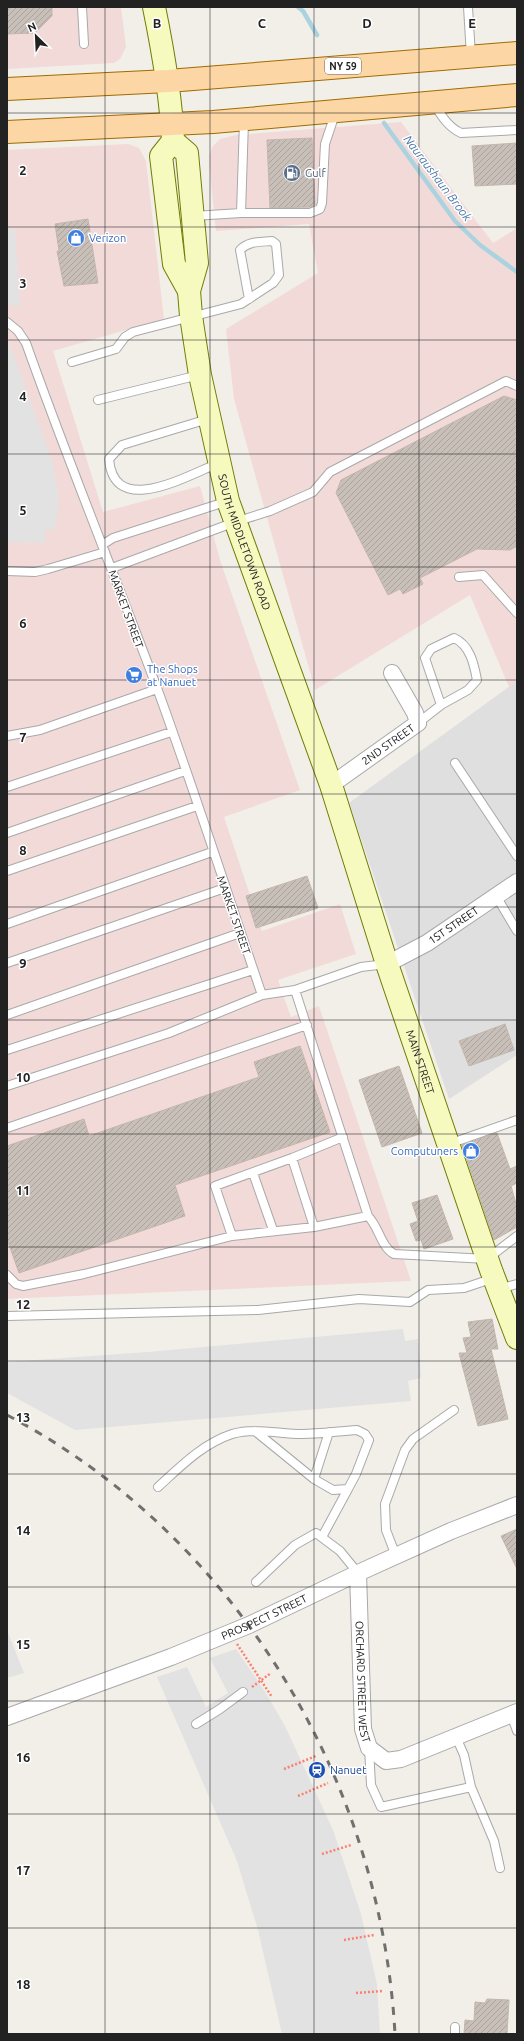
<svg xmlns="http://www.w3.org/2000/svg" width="524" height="2041" font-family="Ubuntu,sans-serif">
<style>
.residential{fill:#e0dfdf}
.commercial{fill:#f2dad9}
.parking{fill:#e2e2e2}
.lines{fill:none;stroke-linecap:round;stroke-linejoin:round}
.stream{stroke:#aad3df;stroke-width:4.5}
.building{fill:url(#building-hatch);stroke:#c4b6ab}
.lane-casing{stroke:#a9a9a9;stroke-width:10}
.street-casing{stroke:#a9a9a9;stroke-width:18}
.secondary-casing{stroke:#707d05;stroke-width:24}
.primary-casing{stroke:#a06b00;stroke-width:24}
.path{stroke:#fa8072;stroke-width:2.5;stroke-dasharray:2 2;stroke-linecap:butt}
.lane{stroke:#fff;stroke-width:8}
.street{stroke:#fff;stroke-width:16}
.secondary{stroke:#f7fabf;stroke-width:22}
.primary{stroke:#fcd6a4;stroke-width:22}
.rail{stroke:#707070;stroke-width:3;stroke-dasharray:8 8;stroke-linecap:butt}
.grid{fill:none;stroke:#222;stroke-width:1;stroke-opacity:0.55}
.labels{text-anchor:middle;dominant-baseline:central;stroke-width:3;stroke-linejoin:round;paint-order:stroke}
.shield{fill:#fff;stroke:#646464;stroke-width:1}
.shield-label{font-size:10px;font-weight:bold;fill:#222}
.service-label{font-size:11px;fill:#4e5e75;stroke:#fff;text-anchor:start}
.shop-label{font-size:11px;fill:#366cbe;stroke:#fff;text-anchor:start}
.street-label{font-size:11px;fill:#222;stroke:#fff}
.transit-label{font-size:11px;fill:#164399;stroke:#fff;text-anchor:start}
.water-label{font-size:12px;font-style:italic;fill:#4a7aab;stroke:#fff}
.grid-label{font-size:13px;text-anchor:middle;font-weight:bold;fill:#222;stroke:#fff;stroke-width:3;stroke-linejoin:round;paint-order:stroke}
</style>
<defs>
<pattern id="building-hatch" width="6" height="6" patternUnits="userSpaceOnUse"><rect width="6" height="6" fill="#c7bfb8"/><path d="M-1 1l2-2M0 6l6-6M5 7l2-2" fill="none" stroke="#aba49e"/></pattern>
</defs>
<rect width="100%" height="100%" fill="#f2efe9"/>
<path class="residential" d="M517,681v374l-68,44 -100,-296z"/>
<path class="commercial" d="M7,7h114l5,40 -6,12 -6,4 -107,6z
M401,122l92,121 24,-15v453l-8,6 -39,-92 -155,95 -81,-291 -8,-70 92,-56 -9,-49 -93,7 -7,-68v-8l4,-9 7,-7 16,-4z
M128,144l11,4 7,13 18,158 -111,32 50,161 97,-26 20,74 80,230 -76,27 38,114 78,-27 16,50 -78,26 13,37 28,-11 92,275 -404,18v-1149z"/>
<path class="parking" d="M7,228l8,1 5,77 -13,-1z
M7,345h3l43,119 6,35 -4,31 -9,-1 -1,14 -38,-1z
M403,1329l2,12 13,-2 3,39 -13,3 3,20 -336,29 -68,-37v-31l141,-10z
M7,1630l17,43 -17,5z
M236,1649l28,41 21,36 48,104 28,84 16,70 3,50h-98l-24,-104 -21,-69 -80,-184 30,-10 19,40 22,-14 -18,-35z"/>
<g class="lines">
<path class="stream" d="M298,7l5,4 14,24
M384,123l71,98 25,24 37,27"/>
</g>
<path class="building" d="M7,7h45v9l-17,17 -28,1z
M312,138l3,67 -5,2 -40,1 -3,-68z
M517,143v41l-42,2 -3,-40z
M88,219l10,64 -34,3 -7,-35h2l-4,-27z
M504,396l13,4v146l-7,4 -33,-1 -57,29 3,6 -20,10 -3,-5 -12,6 -52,-102 5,-13z
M307,876l11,32 -62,20 -10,-32z
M505,1024l9,26 -45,16 -10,-25z
M300,1046l30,86 -155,53 10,31 -166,57 -12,-34v-93l77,-27 5,17 170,-59 -5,-15z
M399,1066l23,67 -40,14 -23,-67z
M497,1133l13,36 7,-3v17l-6,3 6,21v20l-23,13 -32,-95z
M437,1195l16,44 -29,10 -3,-9 -5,1 -6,-17 8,-3 -6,-18z
M492,1319l6,30h-7l17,70 -30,7 -19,-73h8l-4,-15 8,-1 -3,-15z
M517,1529v40l-16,-33z
M487,1999l22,1 -2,34h-43l1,-14 9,1 1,-19 10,1z"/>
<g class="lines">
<g class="lane-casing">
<path id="lane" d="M82,7l2,37
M468,7l3,49
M434,104c7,11 14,23 27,29l56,-3
M241,213h69l10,-4 2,-6 3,-59 10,-30
M193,216l48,-3 3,-92
M7,322l11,9 8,12c41,116 88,230 131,345 37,101 70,205 105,307
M72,362l44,-13 9,-12 8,-5 108,-28 32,-21 6,-8 -3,-31 -4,-3c-12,1 -24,0 -32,9l9,49
M98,400l101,-25
M208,419l-86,26 -13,14c5,60 79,16 110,4
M102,545l11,-7 115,-37
M112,568l123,-46 35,-11 43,-19 17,-20 176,-91 11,5
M7,571l28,1 13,-3 57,-17
M459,577l24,-2 34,38
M418,723l23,-18 27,-15 9,-10c-3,-16 -7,-35 -23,-42l-23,11 -6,9 16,47
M7,736l33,-6 117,-41
M455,763l62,93
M7,787l164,-55
M7,833l178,-62
M7,871l190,-65
M496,896l21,35
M7,924l205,-72
M7,963l218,-75
M295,990l73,226 -54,11 -82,9 -17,-50 77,-28 51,-21
M7,1015l233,-82
M7,1050l246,-80
M7,1086l162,-53 93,-38 33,-5 66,-23 25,-3
M7,1128l300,-103
M449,1144l68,-24
M292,1158l22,69
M253,1173l20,57
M368,1216c11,11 13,31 26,38l93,5 30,-23
M7,1275l9,9 7,2 61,-12 148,-38
M499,1289l18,-5
M7,1316l251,-6 101,-11 51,3 18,-12 36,-2 30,-10
M314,1479l15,-47
M158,1487c22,-20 44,-43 74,-53 22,-7 47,0 70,0 18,0 37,-3 55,-4l8,4 4,6 -13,34 -8,15 -15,1 -19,-11 -59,-48
M322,1537l26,-48
M396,1556l-10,-26 -1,-26 20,-54 8,-11 41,-29
M256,1582l39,-37 21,-12 24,18 18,22
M511,1714l6,17
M196,1724l24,-15 23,-17
M369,1748l2,37 10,22 90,-20 -7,-32 -8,-18
M471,1787l23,54 6,27
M455,2034v-7"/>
</g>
<g class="street-casing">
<g id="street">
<path id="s1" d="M331,785l87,-62 -3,-10 -23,-40"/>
<path id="s2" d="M387,964l40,-21 90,-61"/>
<path id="s3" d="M358,1573l5,156 6,19 17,13 15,-2 116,-47"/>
<path id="s4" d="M7,1717l164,-60 78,-32 109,-52 93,-42 66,-26"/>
</g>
</g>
<g class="secondary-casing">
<g id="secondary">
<path d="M154,7c9,44 17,88 19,134l-12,15 13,108 15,27"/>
<path id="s5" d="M173,141l14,12 10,110 -8,28 2,25 9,59 28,126 103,284 56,179 104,306 26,68"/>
</g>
</g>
<g class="primary-casing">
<path id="primary" d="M7,89l161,-8 349,-28
M7,132l206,-10 304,-27"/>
</g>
<path class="path" d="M237,1644l35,53
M252,1687l19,-14
M284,1769l32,-13
M298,1796l30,-13
M322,1854l29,-9
M344,1940l30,-5
M356,1993l27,-2"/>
<use href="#lane" class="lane"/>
<use href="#street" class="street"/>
<use href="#secondary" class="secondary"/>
<use href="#primary" class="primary"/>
<path class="rail" d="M7,1415c228,120 374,364 388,619"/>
</g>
<path class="grid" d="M105,7v2027M210,7v2027M314,7v2027M419,7v2027M7,113h510M7,227h510M7,340h510M7,454h510M7,567h510M7,680h510M7,794h510M7,907h510M7,1020h510M7,1134h510M7,1247h510M7,1361h510M7,1474h510M7,1587h510M7,1701h510M7,1814h510M7,1928h510"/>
<defs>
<g id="fuel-disc" transform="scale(0.9)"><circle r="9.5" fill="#5c6f8a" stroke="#fff"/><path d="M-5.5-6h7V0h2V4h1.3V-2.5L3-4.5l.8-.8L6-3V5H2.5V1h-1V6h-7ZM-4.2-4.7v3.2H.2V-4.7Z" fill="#fff"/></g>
<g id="shop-disc" transform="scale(0.9)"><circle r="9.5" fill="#3f7fe0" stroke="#fff"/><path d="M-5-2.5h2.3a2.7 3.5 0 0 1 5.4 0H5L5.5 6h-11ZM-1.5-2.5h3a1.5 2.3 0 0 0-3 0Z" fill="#fff"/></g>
<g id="supermarket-disc" transform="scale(0.9)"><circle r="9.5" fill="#3f7fe0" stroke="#fff"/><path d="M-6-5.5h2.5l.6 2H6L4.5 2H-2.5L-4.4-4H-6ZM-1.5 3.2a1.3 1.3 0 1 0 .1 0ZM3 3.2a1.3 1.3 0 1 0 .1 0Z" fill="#fff"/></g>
<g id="station-disc" transform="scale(0.9)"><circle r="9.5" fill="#1a4fb4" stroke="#fff"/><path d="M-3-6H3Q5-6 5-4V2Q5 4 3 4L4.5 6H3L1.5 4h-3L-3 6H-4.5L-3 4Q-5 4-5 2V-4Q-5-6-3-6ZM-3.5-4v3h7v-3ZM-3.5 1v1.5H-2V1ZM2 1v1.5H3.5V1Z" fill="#fff"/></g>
</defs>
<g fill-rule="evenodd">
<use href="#fuel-disc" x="292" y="173"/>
<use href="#shop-disc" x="76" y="238"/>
<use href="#supermarket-disc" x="134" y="675"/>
<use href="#shop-disc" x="471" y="1151"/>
<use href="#station-disc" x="317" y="1770"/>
</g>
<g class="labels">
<rect class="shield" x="325" y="58" width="36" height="16" rx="3"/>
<g class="shield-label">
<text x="343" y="66">NY 59</text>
</g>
<g class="service-label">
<text x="305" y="173">Gulf</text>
</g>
<g class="shop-label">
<text x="89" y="238">Verizon</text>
<text x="147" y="669">The Shops<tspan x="147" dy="13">at Nanuet</tspan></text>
<text x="458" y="1151" text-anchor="end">Computuners</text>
</g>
<g class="street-label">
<text stroke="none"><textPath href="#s5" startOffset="416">SOUTH MIDDLETOWN ROAD</textPath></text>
<text transform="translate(126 609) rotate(70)">MARKET STREET</text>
<text stroke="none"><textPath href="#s1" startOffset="70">2ND STREET</textPath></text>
<text transform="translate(234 915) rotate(71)">MARKET STREET</text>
<text stroke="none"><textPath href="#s2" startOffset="77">1ST STREET</textPath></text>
<text stroke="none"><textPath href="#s5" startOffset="965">MAIN STREET</textPath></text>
<text stroke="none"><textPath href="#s4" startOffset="276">PROSPECT STREET</textPath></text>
<text stroke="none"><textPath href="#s3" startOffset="109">ORCHARD STREET WEST</textPath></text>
</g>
<g class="transit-label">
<text x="330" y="1770">Nanuet</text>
</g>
<g class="water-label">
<text transform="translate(438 178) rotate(53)">Nauraushaun Brook</text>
</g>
</g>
<g class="grid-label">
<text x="157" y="28">B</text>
<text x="262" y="28">C</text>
<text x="367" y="28">D</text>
<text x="472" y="28">E</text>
<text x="23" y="175">2</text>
<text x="23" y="288">3</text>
<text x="23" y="401">4</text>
<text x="23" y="515">5</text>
<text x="23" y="628">6</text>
<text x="23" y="742">7</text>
<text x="23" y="855">8</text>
<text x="23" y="968">9</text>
<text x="23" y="1082">10</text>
<text x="23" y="1195">11</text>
<text x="23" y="1309">12</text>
<text x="23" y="1422">13</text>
<text x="23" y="1535">14</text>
<text x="23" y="1649">15</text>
<text x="23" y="1762">16</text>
<text x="23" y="1875">17</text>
<text x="23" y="1989">18</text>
</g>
<rect width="524" height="2041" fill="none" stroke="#222222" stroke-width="16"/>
<g transform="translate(36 36) rotate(336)" stroke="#ffffff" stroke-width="3" paint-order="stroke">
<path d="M0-3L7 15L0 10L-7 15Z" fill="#222222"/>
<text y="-6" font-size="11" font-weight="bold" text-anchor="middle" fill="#222222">N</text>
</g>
</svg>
